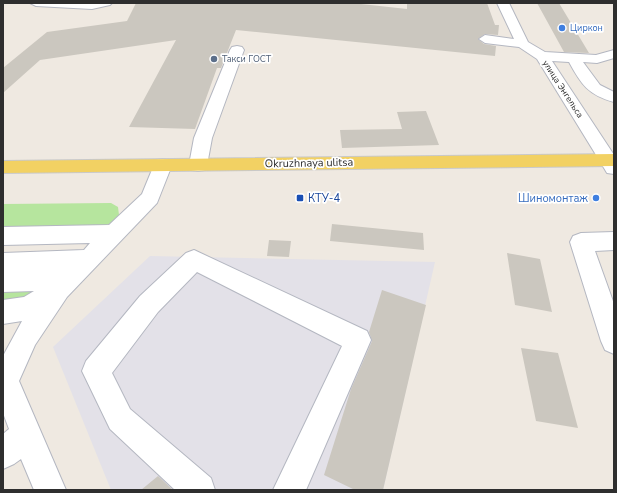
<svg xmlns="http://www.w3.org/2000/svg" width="617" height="493" font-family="'Nunito Sans',sans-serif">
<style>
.industrial{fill:#e3e1e8}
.green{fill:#b6e59e}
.building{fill:#cbc7bf}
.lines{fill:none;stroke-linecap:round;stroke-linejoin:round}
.minor-casing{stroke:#b4b7c1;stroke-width:2}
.major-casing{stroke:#c9c9c9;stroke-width:2}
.minor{fill:#fff;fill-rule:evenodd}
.major{fill:#f2d163;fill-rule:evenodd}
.shop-dot{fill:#3f7fe0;stroke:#fff;stroke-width:1.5}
.service-dot{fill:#5c6f8a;stroke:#fff;stroke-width:1.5}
.transit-dot{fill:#1a4fb4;stroke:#fff;stroke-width:1.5}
.labels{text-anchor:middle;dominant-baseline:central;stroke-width:3.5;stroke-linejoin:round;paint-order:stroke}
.far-shop-label{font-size:9px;fill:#366cbe;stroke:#fff;text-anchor:start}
.far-service-label{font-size:9px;fill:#4e5e75;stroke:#fff;text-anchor:start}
.far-street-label{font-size:9px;fill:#2e2e2e;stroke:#fff}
.street-label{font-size:11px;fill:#2e2e2e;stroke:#fff}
.transit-label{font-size:11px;fill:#164399;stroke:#fff;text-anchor:start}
.shop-label{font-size:11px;fill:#366cbe;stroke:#fff;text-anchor:end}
</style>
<rect width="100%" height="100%" fill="#efe9e1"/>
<path class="industrial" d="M150,256l285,6 -52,228h-272l-58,-143z"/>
<path class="green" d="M111,203l7,4 1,8 -8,8 -11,5 -97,1v-25z
M43,287l-19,12 -21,3v-14z"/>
<path class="building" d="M136,3h216l55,6v-6h80l8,22h4l-1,10 -13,-1 -7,5 6,5 12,2 -1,10 -259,-26 -15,38h-4l-22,61 -66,-2 47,-87 -136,20 -37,33v-25l44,-36 80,-11z
M537,3h22l30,50 -25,-1z
M426,111l13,34 -97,3 -2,-18 62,-1 -5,-17z
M332,224l91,9 1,17 -94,-9z
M269,240l22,1 -2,16 -22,-1z
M507,253l33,6 12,53 -37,-7z
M382,290l44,15 -43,185h-28l-31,-15 27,-86 21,-48 -3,-9z
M521,348l37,5 20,75 -42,-7z
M158,476l15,14h-32z"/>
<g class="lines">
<g class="minor-casing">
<path id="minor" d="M30,3h82l-2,2 -18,4 -56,-3z
M497,3h12l19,39 17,10 51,3 18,-5v8l-17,5 -14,-1 17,23 14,7v10c-26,-7 -33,-18 -45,-40l-17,-1 62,94v19l-7,-1 -6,-10 -64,-104 -18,-12 -34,-4 -6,-4 6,-4 29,4z
M237,46l5,1 2,3 -32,88 -5,27 -2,5 -7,1 -7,-1 -2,-5 5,-27 36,-88 2,-3z
M163,159l7,1 2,5 -15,38 -90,94 -32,48 -16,36 47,109h-32l-13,-31 -7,5 -11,5v-35l6,-5 -6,-16v-57l19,-35 -19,3v-24l21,-3 10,-6 -31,1v-39l81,-3 6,-7 -87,2v-18l106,-2 33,-31 14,-34z
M614,232v18l-19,1 19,53v50l-9,-4 -4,-9 -31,-99 3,-6 8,-3z
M194,250l173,81 4,9 -65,150h-33l69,-144 -145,-74 -39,40 -46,61 18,36 81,69 4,12h-40l-65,-61 -28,-58 4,-10 54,-65 46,-43z"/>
</g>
<g class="major-casing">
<path id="major" d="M614,154v12l-611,7v-12z"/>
</g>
<use href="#minor" class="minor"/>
<use href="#major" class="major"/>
</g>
<g class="shop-dot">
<circle cx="562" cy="28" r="4"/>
<circle cx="596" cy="198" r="4"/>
</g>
<circle class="service-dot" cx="214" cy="59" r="4"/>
<rect class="transit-dot" x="296" y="194" width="8" height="8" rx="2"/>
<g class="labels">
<g class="far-shop-label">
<text x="570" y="28">Циркон</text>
</g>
<g class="far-service-label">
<text x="222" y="59">Такси ГОСТ</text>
</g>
<g class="far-street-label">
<text transform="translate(563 89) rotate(57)">улица Энгельса</text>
</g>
<g class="street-label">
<text transform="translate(309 163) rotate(-1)">Okruzhnaya ulitsa</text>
</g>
<g class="transit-label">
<text x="308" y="198">КТУ-4</text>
</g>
<g class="shop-label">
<text x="588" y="198">Шиномонтаж</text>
</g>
</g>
<rect width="617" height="493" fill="none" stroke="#2e2e2e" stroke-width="8"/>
</svg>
